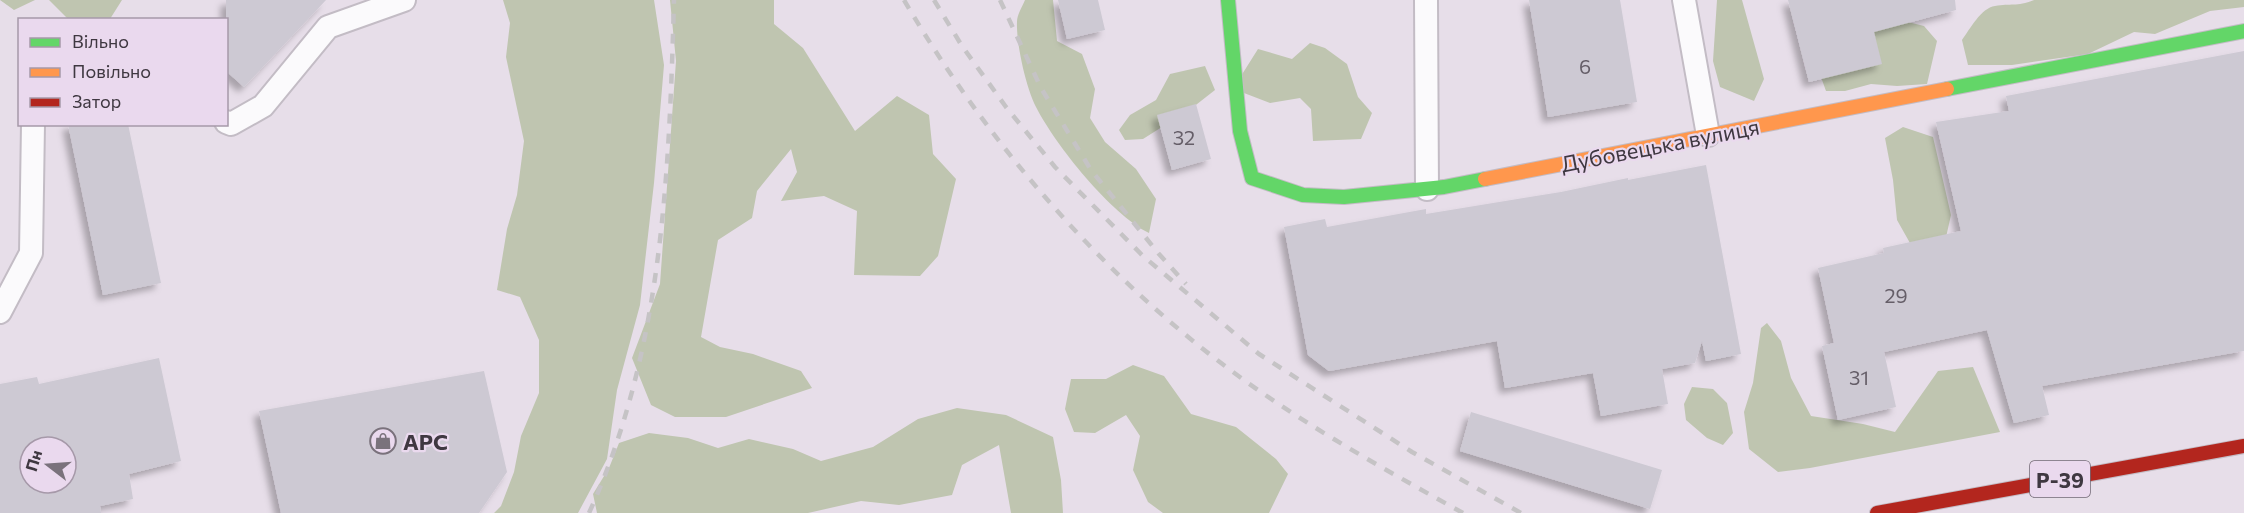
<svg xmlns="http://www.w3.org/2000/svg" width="2244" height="513" font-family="Commissioner,sans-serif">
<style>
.forest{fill:#bfc5b0}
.building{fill:#cdc9d3;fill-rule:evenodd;filter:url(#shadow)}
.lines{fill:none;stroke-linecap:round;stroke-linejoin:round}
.lane-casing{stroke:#c3bcc5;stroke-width:26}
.fast-casing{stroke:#c3bcc5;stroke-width:16}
.slow-casing{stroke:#c3bcc5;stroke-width:16}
.jam-casing{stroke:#c3bcc5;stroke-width:16}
.lane{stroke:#fbfafc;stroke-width:22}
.fast{stroke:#63d668;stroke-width:14}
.slow{stroke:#ff974d;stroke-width:14}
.jam{stroke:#b3261e;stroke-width:14}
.rail{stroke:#c5c3c5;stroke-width:4.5;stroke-dasharray:10 10;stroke-linecap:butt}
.labels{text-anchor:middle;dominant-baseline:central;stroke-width:4.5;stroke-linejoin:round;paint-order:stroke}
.number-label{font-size:20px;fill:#655e68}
.shield{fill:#ead9ee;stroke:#726875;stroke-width:1.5}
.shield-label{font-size:21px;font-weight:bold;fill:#3f3841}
.street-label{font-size:22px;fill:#3f3841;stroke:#ead9ee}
.poi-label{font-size:22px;font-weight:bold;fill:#3f3841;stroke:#ead9ee;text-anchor:start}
</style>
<defs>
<filter id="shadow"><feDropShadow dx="-5.5" dy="5.5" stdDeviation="3" flood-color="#0004"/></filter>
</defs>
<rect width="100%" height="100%" fill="#e7dee9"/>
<path class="forest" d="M0,0h35l-21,10z
M49,0h73l-12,19 -41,1z
M503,0h151l10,65 -10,118 -14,122 -23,85 -10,69 -29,54h-84l7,-7 13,-34 7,-36 18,-43v-53l-19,-43 -23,-7 10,-61 10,-34 7,-54 -18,-84 4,-34z
M670,0h104v24l29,24 52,83 42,-35 32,19 4,39 23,25 -18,77 -18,20 -66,-1 3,-64 -33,-15 -43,5 16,-29 -6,-23 -34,42 -5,27 -34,22 -17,97 19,10 33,7 48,17 11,17 -86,29h-51l-24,-12 -19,-47 28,-74 16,-223z
M1025,0h28l4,41 25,13 13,35 -5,29 15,24 31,27 20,30 -7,34c-38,-19 -93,-87 -113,-126 -10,-19 -20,-64 -19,-85 0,-7 5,-15 8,-22z
M1717,0h25l22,79 -10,22 -34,-14 -7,-26z
M1894,0l2,19 28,7 13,15 -10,43 -30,2 -26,-2 -26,7h-19l-9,-25z
M2034,0h210v7l-34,4 -55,23 -21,-2 -46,22 -76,11h-44l-6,-25c8,-11 19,-32 33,-34 16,-3 21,1 39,-6z
M1310,43l15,5 22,16 11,33 14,16 -11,26 -48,2 -2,-32 -11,-11 -30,5 -26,-10 -3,-17 17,-27 34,10z
M1205,66l10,24 -23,18 -49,31 -18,1 -6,-10 11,-15 26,-15 14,-26z
M1903,127l30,10 18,78 -7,31 -25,13 -22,-39 -4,-40 -8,-42z
M1767,323l14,18 10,37 20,38 52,8 32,8 43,-61 35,-4 27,65 -190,36 -32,4 -29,-23 -5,-37 9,-29 8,-55z
M1133,365l31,11 27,38 45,13 40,32 12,15 -19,39h-106l-15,-11 -15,-32 7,-34 -14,-21 -31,18 -21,-1 -9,-23 6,-30h35z
M1692,387l21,2 14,14 6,30 -10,12 -16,-7 -21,-18 -2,-16z
M957,408l49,7 47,22 8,43 2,33h-52l-12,-68 -37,20 -10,30 -53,10 -38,-4 -53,12h-211l-4,-19 16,-26 10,-25 30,-10 39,5 30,10 31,-9 44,10 28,12 52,-14 45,-28z"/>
<path class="building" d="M226,0h100l-82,87 -18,-16z
M1058,0h40l7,30 -38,9z
M1529,0h91l17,102 -89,15z
M1788,0h167l1,10 -82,22 8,32 -73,18z
M2244,51v300l-202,35 7,29 -35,8 -27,-93 -103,22 12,55 -58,13 -16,-74 12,-3 -16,-75 66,-15 -1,-5 78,-17 -25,-109 73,-11 -3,-15z
M1196,104l15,55 -39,11 -15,-55z
M68,124h60l33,159 -58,12z
M1706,165l35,189 -35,7 -4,-20 -7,22 -33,6 6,35 -67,12 -8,-43 -88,15 -8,-47 -168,30 -21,-16 -24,-128 41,-8 2,8 99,-18v5l135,-22 67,-14v2z
M159,358l22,103 -52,13 4,25 -33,7 1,7h-101v-129l37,-7 2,7zM30,447h36v36h-36z
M484,371l23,101 -28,41h-198l-22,-102z
M1471,412l191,58 -12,39 -190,-58z"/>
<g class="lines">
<g class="lane-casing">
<path id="lane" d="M1426,0l1,189
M1684,0l24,135
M226,122l5,2 32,-18 65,-79 76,-27
M0,312l31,-59 2,-129"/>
</g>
<g class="fast-casing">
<path id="fast" d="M1228,0l12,131 12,47 51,17 41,2 100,-10 41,-8
M1947,89l297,-58"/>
</g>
<g class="slow-casing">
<path id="slow" d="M1485,179l462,-90"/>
</g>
<g class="jam-casing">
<path id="jam" d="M1877,513l367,-67"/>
</g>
<use href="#lane" class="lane"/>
<use href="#fast" class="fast"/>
<use href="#slow" class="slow"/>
<use href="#jam" class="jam"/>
<path class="rail" d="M904,0c82,140 191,268 321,366 74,56 157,102 238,147
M934,0l28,46 44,61 49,60 88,89 116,98 153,98 109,61
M1000,0l41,88 50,82 68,84 27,30
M589,513c74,-163 80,-338 85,-513"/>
</g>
<defs>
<g id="shop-ring" transform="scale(1.35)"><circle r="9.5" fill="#ead9ee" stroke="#7a727c" stroke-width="1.5"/><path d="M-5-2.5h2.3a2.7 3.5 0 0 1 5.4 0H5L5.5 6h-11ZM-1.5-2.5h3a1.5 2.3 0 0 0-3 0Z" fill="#7a727c"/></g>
</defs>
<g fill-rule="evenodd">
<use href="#shop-ring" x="383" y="441"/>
</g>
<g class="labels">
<g class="number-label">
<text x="1585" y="66">6</text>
<text x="1184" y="137">32</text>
<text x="1896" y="295">29</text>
<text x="1859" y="377">31</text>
</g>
<rect class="shield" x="2030" y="461" width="60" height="36" rx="4.5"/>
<g class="shield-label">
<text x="2060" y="479">Р-39</text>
</g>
<g class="street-label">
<text transform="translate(1660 145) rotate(-11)">Дубовецька вулиця</text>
</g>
<g class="poi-label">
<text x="403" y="441">АРС</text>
</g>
</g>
<rect x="18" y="18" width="210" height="108" fill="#ead9ee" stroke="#a699a9" stroke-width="1.5"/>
<rect x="30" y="38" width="30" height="9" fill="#63d668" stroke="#a699a9" stroke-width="1.5"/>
<text x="72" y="48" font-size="18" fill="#3f3841">Вільно</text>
<rect x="30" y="68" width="30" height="9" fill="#ff974d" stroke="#a699a9" stroke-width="1.5"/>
<text x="72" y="78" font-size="18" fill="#3f3841">Повільно</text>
<rect x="30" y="98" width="30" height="9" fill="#b3261e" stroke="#a699a9" stroke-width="1.5"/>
<text x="72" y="108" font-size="18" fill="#3f3841">Затор</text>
<g transform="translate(48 465) rotate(287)"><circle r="28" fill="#ead9ee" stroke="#a699a9" stroke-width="1.5"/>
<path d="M0-4.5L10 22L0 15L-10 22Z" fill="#7a727c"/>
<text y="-9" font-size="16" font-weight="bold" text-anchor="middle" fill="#3f3841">Пн</text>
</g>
</svg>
